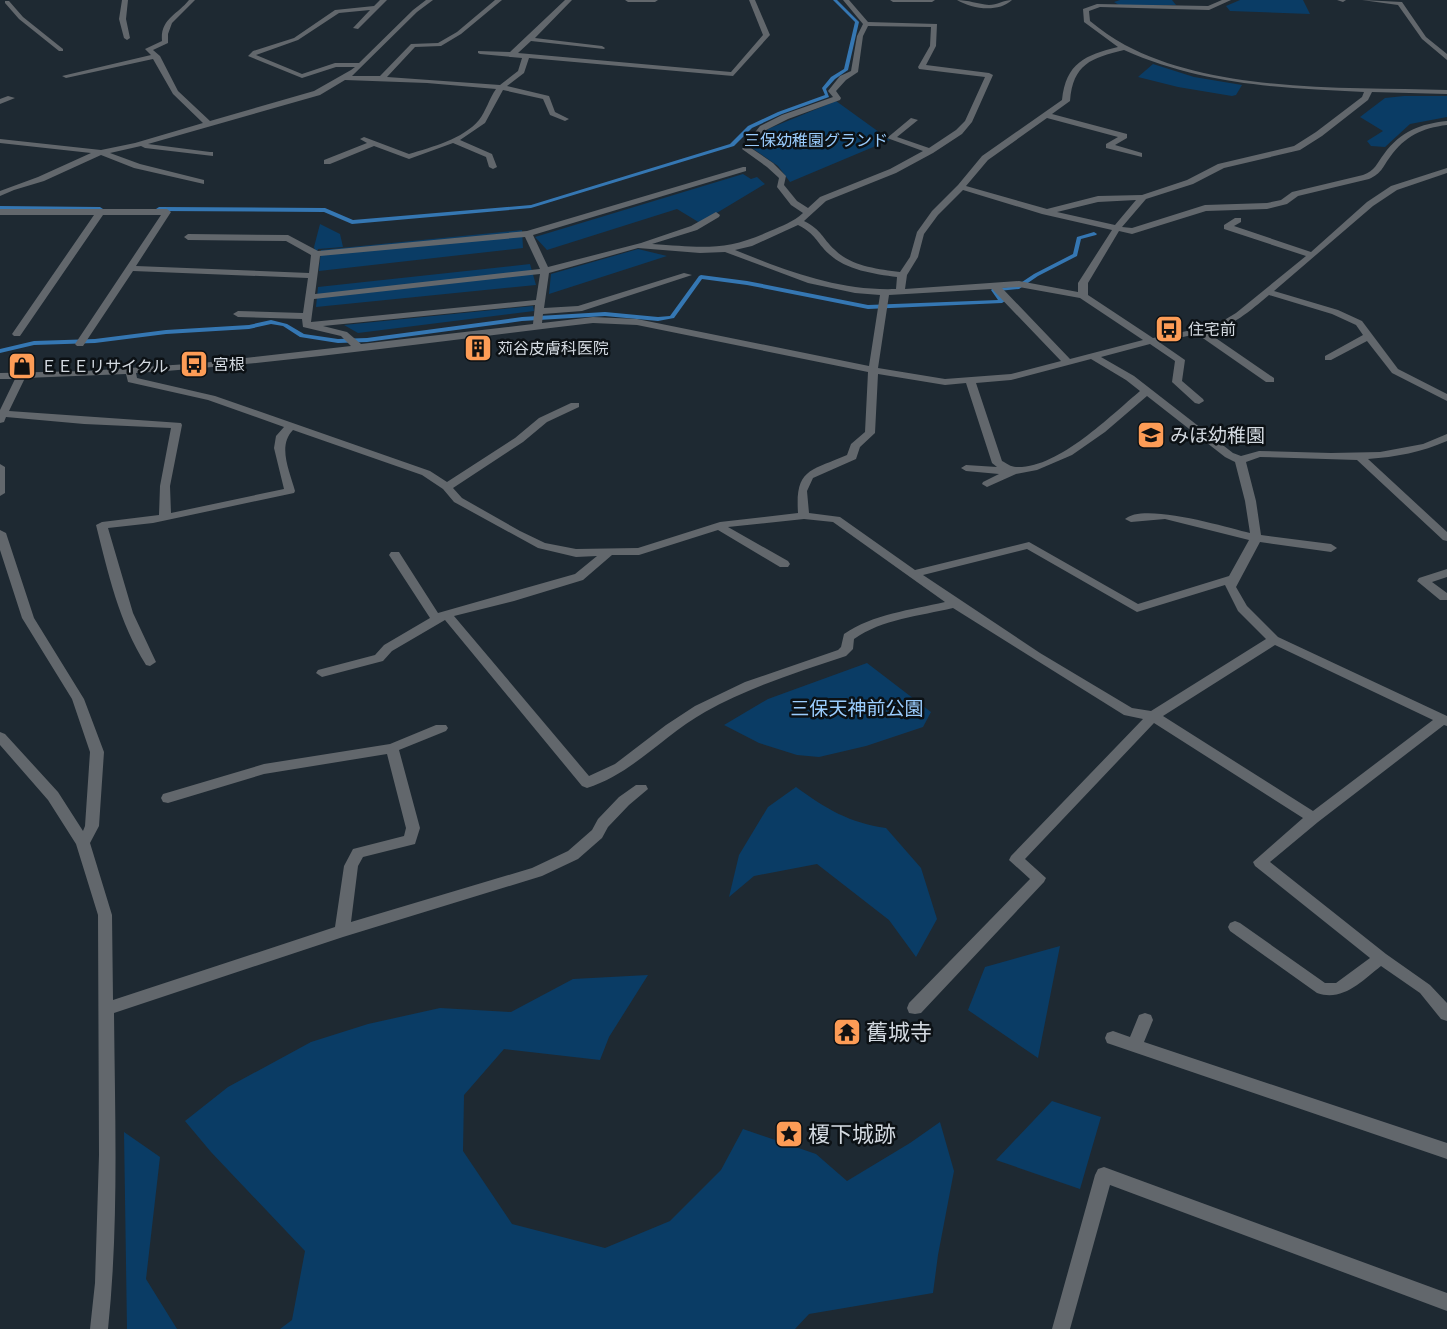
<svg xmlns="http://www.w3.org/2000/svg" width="1447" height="1329" font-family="Figtree,'Noto Sans JP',sans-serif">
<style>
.green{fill:#0a3c65}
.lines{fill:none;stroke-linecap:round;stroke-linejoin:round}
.stream{fill:#3577b3;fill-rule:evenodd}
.minor{fill:#62676c;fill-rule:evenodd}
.labels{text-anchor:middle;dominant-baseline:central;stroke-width:5;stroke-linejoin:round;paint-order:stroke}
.far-park-label{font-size:16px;fill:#9bcdfe;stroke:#0c1115}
.far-poi-label{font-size:16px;fill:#d3d9e0;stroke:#0c1115;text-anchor:start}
.poi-label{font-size:19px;fill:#d3d9e0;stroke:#0c1115;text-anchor:start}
.park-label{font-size:19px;fill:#9bcdfe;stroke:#0c1115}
.near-poi-label{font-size:22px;fill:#d3d9e0;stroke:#0c1115;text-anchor:start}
</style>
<rect width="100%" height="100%" fill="#1e2932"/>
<path class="green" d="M1120,0h52l4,5h-57l-5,-3z
M1240,0h63l7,14 -80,-3 -4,-5z
M1153,64l41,13 48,8 -6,10 -4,1 -54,-9 -40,-10z
M1404,96h43v21l-37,7 -25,23 -14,-1 -4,-5 16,-10 -23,-14 25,-19z
M836,101l54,39 -100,42 -12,-16 -26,-18 16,-19z
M743,174l8,5 6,-2 8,7 -65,39 -23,-14 -130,41 -12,-13z
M320,224l20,10 3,13 -25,2 -2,5 -2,-7z
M522,230l1,18 -204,23 2,-21z
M638,249l29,7 -118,38 2,-20z
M530,264l6,21 -220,22 2,-20z
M533,306l1,5 -176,22 -14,-8z
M867,663l64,49 -8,15 -57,19 -47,11 -22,-2 -38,-12 -35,-18 44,-26z
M796,787c30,22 54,36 90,41l35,40 16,51 -21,38 -27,-37 -72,-56 -63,12 -25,21 10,-42 29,-48z
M1060,946l-22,112 -70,-48 17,-43z
M648,975l-39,62 -9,23 -96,-11 -40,46 -1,56 49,73 93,24 65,-27 51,-51 22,-41 73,25 31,27 63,-38 30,-21 14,49 -16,84 -5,38 -124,21 -14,15h-515l12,-9 13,-69 -94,-99 -26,-31 43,-34 83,-45 57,-18 72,-16 71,4 62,-33z
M1052,1101l49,16 -21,72 -84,-29z
M124,1132l36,25 -14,122 31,50h-50z"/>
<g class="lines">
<path class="stream" d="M833,0h4l22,22 -11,48 -13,9 -9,10 3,8 -47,17 -30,14 -18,18 -203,62 -179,16 -28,-12 -165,-1 -3,-2 3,-2 166,1 28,12 178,-15 199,-61 18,-18 30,-14 47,-17 -3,-7 9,-11 13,-8 11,-47z
M0,206l100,1 3,2 -3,2 -100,-1z
M1094,232l3,2 -1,1 -15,4 -4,17 -39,20 -19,13 -21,2 7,10 -3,2 -134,6 -121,-24 -45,-6 -28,39 -16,3 -53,-5 -83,5 -155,21 -29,1 -38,-6 -17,-11 -12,-2 -22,5 -83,5 -71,9 -61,2 -34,8v-4l34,-8 61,-2 71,-9 83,-5 22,-5 16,4 17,10 34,5 29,-1 155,-21 83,-5 53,5 12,-1 29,-40 2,-1 46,6 121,24 130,-5 -7,-10 1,-1 24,-3 18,-12 39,-20 4,-17z"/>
<path class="minor" d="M122,0h6l-2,19 4,19 -3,2 -3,-2 -5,-19z
M189,0h6l-23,23 -4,11v9l-15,7 7,6 18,35 32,30 104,-30 37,-21 4,-3h-19l-34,11 -54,-22 5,-5 41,-13 41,-28 39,-4 6,-6h7l-29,29 -5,-1 17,-18 -31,3 -41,27 -42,15 46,19 33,-11h24l54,-53 13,-10h7l-16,12 -65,64h28l31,-32 27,-1 19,-11 38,-32h7l-41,34 -20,12 -26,1 -28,30 113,8 18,-14 4,-13 -42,-4 -2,-1v-2l32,1 55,-52h7l-37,38 67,8 3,2 -1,1 -73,-8 -13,12 213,19 32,-37 -14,-35h6l15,35 -37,41 -204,-18 -5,15 -17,13 42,10 6,16 14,7 -4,2 -15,-6 -7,-16 -40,-9 -18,33 -25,17 32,14 5,13 -4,2 -4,-2 -3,-10 -33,-14 -44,16 -35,-13 -44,18h-6v-4l43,-17 -7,-4 4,-2 45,17c23,-7 54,-15 70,-34 7,-9 10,-21 17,-31l-69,-6 -82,-3 -25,15 -172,49 62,8h3v4l-68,-8 -4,-2 -31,7 30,11 64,16v4l-70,-16 -33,-13 -57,26 -30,9 -14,6v-5l38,-14 53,-24 -91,-10v-4l101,11 34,-7 68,-20 -30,-29 -20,-35 -87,19 -4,-2 89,-21 -6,-6 17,-8c-2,-22 15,-26 27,-41z
M625,0h33l-3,2h-27z
M843,0h6l19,22 69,2 -1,22 -10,19 63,8 4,2 -21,47 -10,12 -29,19 -37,20 -70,28 -22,20c19,10 17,16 31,29 16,16 42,19 65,22l10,-15 7,-25 15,-21 26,-26 24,-29 80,-56c4,-37 23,-45 56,-53l-34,-25 -1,-13 14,-5 111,2 14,-6h9l-22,10 -109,-3 -11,4 1,10c11,9 22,17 35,24 90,48 221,42 322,45v4l-75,-2 -4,8 -46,36 -22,14 -76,18 -31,16 -47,15 -24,28 10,1 73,-23 62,-2 14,-3 11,-8 71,-17c12,-4 14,-12 21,-21 17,-23 36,-30 63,-33v4c-25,3 -42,11 -57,32 -8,11 -8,16 -21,22l-71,17 -11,8 -20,5 -61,2 -74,23 -13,-3 -31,52v12l65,43 63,-13 20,-12 70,-57 -82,-27v-4l11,-7h6v4l-7,4 77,26 56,-50 24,-16 56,-18v5l-50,17 -24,16 -99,85 64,19 24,11 36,48 49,25v7l-55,-28 -25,-32 -36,19h-6v-4l38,-21 -7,-10 -24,-11 -63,-19c-19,16 -37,32 -62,37l67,46v4h-8l-69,-48 -38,8 26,18 -3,21 21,18 1,2 -5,3 -4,-1 -23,-21 3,-21 -25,-17 -49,13 33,19 99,77 8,3 18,-5 72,2 49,-1 43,-8 24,-10v7c-25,11 -51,16 -79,18l79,73v9l-4,-1 -86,-80 -97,-3 -14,5 10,39 5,34 70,9 6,4 -6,4 -71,-10 -24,45 11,19 31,31 169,79v10l-3,-1 -126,97 -48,40 116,92 44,31 17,18v18l-6,-2 -21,-26 -39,-27c-19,15 -38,36 -64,27l-87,-62 -2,-4 2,-4 5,-2 5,2 85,60h11l34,-25 -115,-92 -2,-4 50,-44 -149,-95 -129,136 21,19 -2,4 -123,131 -6,1 -6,-1 -2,-5 2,-5 121,-124 -21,-19 2,-4 132,-137 -19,-4 -171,-107c-33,8 -71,11 -99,31l-1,10 -7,7c-48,16 -97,31 -141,56 -41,23 -73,62 -118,76l-5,-2 -137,-166 -53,31 -9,10 -61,16 -6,-4 2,-3 57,-15 9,-10 46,-27 -41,-63 2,-3h8l39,61 137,-39 22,-18 -21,1 -38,-9 -84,-46 -11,-13 -21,-14 -129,-45c-16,16 -3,42 2,61l-1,2 -141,30 -45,5 25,85 23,49 -6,4 -4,-1c-27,-43 -38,-92 -50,-140l6,-3 57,-7 1,-29 11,-58 -87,-4 -78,-7 -2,5 -4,1v-13l15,-31h-15v-6l86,-2 116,-8 149,-17 -10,-10 -38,-9 -1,-8 -64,-2 -5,-3 5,-3 65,2 5,-35 -175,-7 -50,75h-6l-2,-2 86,-129h-58l-83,121h-6l-2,-2 82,-119h-94v-6h167l4,3 -35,54 173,7 2,-18 -25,-14 -98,-1 -4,-3 4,-3 100,1 30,16 209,-20 216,-64h3v4l-213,64 15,32 93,-24 50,-17 25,-14 4,3 -1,2 -22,13 -45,14c48,3 73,8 118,-13 12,-5 23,-9 33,-18l-12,-8 -14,-18 2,-9 -12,-11 -25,-18 18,-23 22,-11 51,-18 -5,-6 12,-15 11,-5 6,-35 6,-12zM868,26l63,1 -1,19 -12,21 1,2 66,8 -20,44 -9,9 -27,18 -32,-11 21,-17 -7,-2 -24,20 36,13 -33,18 -70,28 -12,11 -11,-7 -13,-16 2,-9 -13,-13 -22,-15 15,-18 22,-11 52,-19 1,-2 -5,-7 10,-11 12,-8 5,-36zM1124,50c79,35 156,38 240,42l-2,5 -46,35 -22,14 -76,18 -31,16 -45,15 -44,1 -51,13 -81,-23 22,-26 59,-42 71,19 -12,7v4l36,9v-4l-27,-8 12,-7v-4l-75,-20 18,-13c3,-37 21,-43 54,-51zM963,190l79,24 70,16 -34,53v9l-59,-11 -114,8 2,-14 11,-18 6,-23 14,-19zM1136,200l-21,25 -58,-13 41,-10zM798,225c19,10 17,16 31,29 17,16 45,20 68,23l-1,12c-57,2 -109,-18 -161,-39l17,-4zM525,237l15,32 -225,25 5,-38zM638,248l62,5 25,-1 83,31 47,10 25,2 -11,71 -232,-47 -44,-2 -51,6 1,-9 39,-3 110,-36 -8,-2 -106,33 -34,2 5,-35zM540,274l-4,26 -225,22 3,-23zM1019,287l61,11 63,42 -73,19 -68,-71zM992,289l69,72 -50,13 -66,5 -67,-11 11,-73zM535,305l-2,19 -172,20 -14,-12 -24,-6zM593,323l44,2 231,47 -3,60 -14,12 -4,11c-36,16 -52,13 -49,58l-78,9 -82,26 -62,1 -31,-6 -25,-12 -58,-33 -9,-10 70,-46 24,-20 32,-15v-4h-8l-32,15 -24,20 -68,44 -17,-11 -215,-75 -78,-18 -1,-5c154,-10 304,-32 457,-50zM1091,359l35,21 14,11c-30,25 -82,78 -124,76 -5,0 -10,-4 -14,-6l-26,-78 35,-3zM126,374l2,8 80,18 76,27 -8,9 -2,12 10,41 -113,24 -1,-27 12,-61 -1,-2 -172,-12 16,-33zM878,374l67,11 21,-2 26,80 5,4 -31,-2 -5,3 5,3 33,3 -16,8 -1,2 5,3 29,-13 21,-4 35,-15 33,-23 42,-36 78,61 10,5 10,39 5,32c-24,-6 -107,-31 -125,-14l6,3 34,-3 84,21 -20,36 -91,28 -109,-62 -114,28 -75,-53 -31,-4 -2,-22 6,-13 43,-19 4,-12 15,-14zM804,519l29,3 112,80c-34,8 -72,12 -101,32l-3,13 -3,3 -93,32 -50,24 -29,19 -51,39 -26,12 -135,-160 60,-15 69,-21 29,-25h27l79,-25 62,37h8l2,-3 -2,-3 -60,-34zM1027,549l110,63 88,-27 13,26 28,28 -115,72 -19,-3 -92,-55 -117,-78zM1275,645l158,75 -120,91 -150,-95z
M890,0h45l-3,2h-39z
M957,0c11,0 21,4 32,5 8,0 15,-5 23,-5 -14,13 -40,9 -55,0z
M1337,0h9l-3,2z
M1362,0l40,2 24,35 21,17v6l-25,-21 -24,-34z
M5,1h4l14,16 40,32v2h-4l-40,-32 -14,-16z
M8,96l7,2 -15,6v-5z
M0,464l5,3v26l-5,3z
M0,530l6,3 28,85 50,81 20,53 -5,74 -9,17 22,72 1,85 222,-73 9,-61 9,-17 51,-13 2,-8 -19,-74 -123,20 -96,29 -5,-1 -2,-4 2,-4 101,-30 126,-20 46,-19h10l2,3 -2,3 -47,19 21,78 -5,16 -52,13 -5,9 -7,56 181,-54 36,-17 24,-21 6,-11 21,-22 17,-12h10l2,4 -19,16 -21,22 -6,11 -24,21 -36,17 -199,61 -229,76c1,105 5,211 -6,316h-18l5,-46 4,-128 -1,-240 -22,-71 -28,-44 -48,-55v-13l5,2 53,58 25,39 2,-5 5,-74 -18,-53 -50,-81 -22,-68z
M1447,569v8l-15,5 15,11v7h-7l-23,-19 2,-3z
M1145,1013l6,2 2,5 -9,22 303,101v16l-340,-116 -2,-5 2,-5 6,-2 17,6 9,-22z
M1104,1167l343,126v18l-337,-126 -40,144h-18l43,-154 3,-6z"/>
</g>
<defs>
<g id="bus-square" transform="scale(1.4375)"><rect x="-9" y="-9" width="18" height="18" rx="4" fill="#fd9c56" stroke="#0c1115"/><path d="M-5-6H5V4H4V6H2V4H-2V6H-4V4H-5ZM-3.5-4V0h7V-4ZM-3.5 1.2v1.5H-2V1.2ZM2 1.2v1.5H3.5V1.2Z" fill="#111"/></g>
<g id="building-square" transform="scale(1.4375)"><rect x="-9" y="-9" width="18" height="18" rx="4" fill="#fd9c56" stroke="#0c1115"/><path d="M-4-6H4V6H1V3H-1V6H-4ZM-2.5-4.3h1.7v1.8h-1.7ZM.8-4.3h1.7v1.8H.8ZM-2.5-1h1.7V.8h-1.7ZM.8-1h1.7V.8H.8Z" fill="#111"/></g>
<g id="shop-square" transform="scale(1.4375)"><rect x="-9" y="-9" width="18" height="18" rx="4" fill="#fd9c56" stroke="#0c1115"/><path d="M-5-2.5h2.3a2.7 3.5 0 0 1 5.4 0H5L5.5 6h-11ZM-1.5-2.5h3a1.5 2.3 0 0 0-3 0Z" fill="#111"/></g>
<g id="school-square" transform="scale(1.4375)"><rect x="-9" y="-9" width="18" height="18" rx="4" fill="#fd9c56" stroke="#0c1115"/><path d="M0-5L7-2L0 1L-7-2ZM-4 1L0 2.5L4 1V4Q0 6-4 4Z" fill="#111"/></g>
<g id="temple-square" transform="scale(1.4375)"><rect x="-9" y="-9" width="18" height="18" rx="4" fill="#fd9c56" stroke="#0c1115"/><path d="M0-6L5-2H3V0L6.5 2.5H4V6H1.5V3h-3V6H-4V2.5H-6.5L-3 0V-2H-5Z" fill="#111"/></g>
<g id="sight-square" transform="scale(1.4375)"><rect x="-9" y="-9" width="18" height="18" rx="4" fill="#fd9c56" stroke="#0c1115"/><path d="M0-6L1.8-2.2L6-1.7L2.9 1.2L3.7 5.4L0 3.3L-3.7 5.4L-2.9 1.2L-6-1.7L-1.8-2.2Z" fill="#111"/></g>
</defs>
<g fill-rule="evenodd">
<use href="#bus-square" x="1169" y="329"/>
<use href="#building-square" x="478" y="348"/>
<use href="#bus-square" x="194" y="364"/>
<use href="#shop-square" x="22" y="366"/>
<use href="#school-square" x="1151" y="435"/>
<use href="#temple-square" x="847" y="1032"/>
<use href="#sight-square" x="789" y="1134"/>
</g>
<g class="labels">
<g class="far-park-label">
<text x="816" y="140">三保幼稚園グランド</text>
</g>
<g class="far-poi-label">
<text x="1188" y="329">住宅前</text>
<text x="497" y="348">苅谷皮膚科医院</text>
<text x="213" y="364">宮根</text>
<text x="41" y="366">ＥＥＥリサイクル</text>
</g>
<g class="poi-label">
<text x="1170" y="435">みほ幼稚園</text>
</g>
<g class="park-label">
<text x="857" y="708">三保天神前公園</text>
</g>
<g class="near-poi-label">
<text x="866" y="1032">舊城寺</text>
<text x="808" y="1134">榎下城跡</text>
</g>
</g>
</svg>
